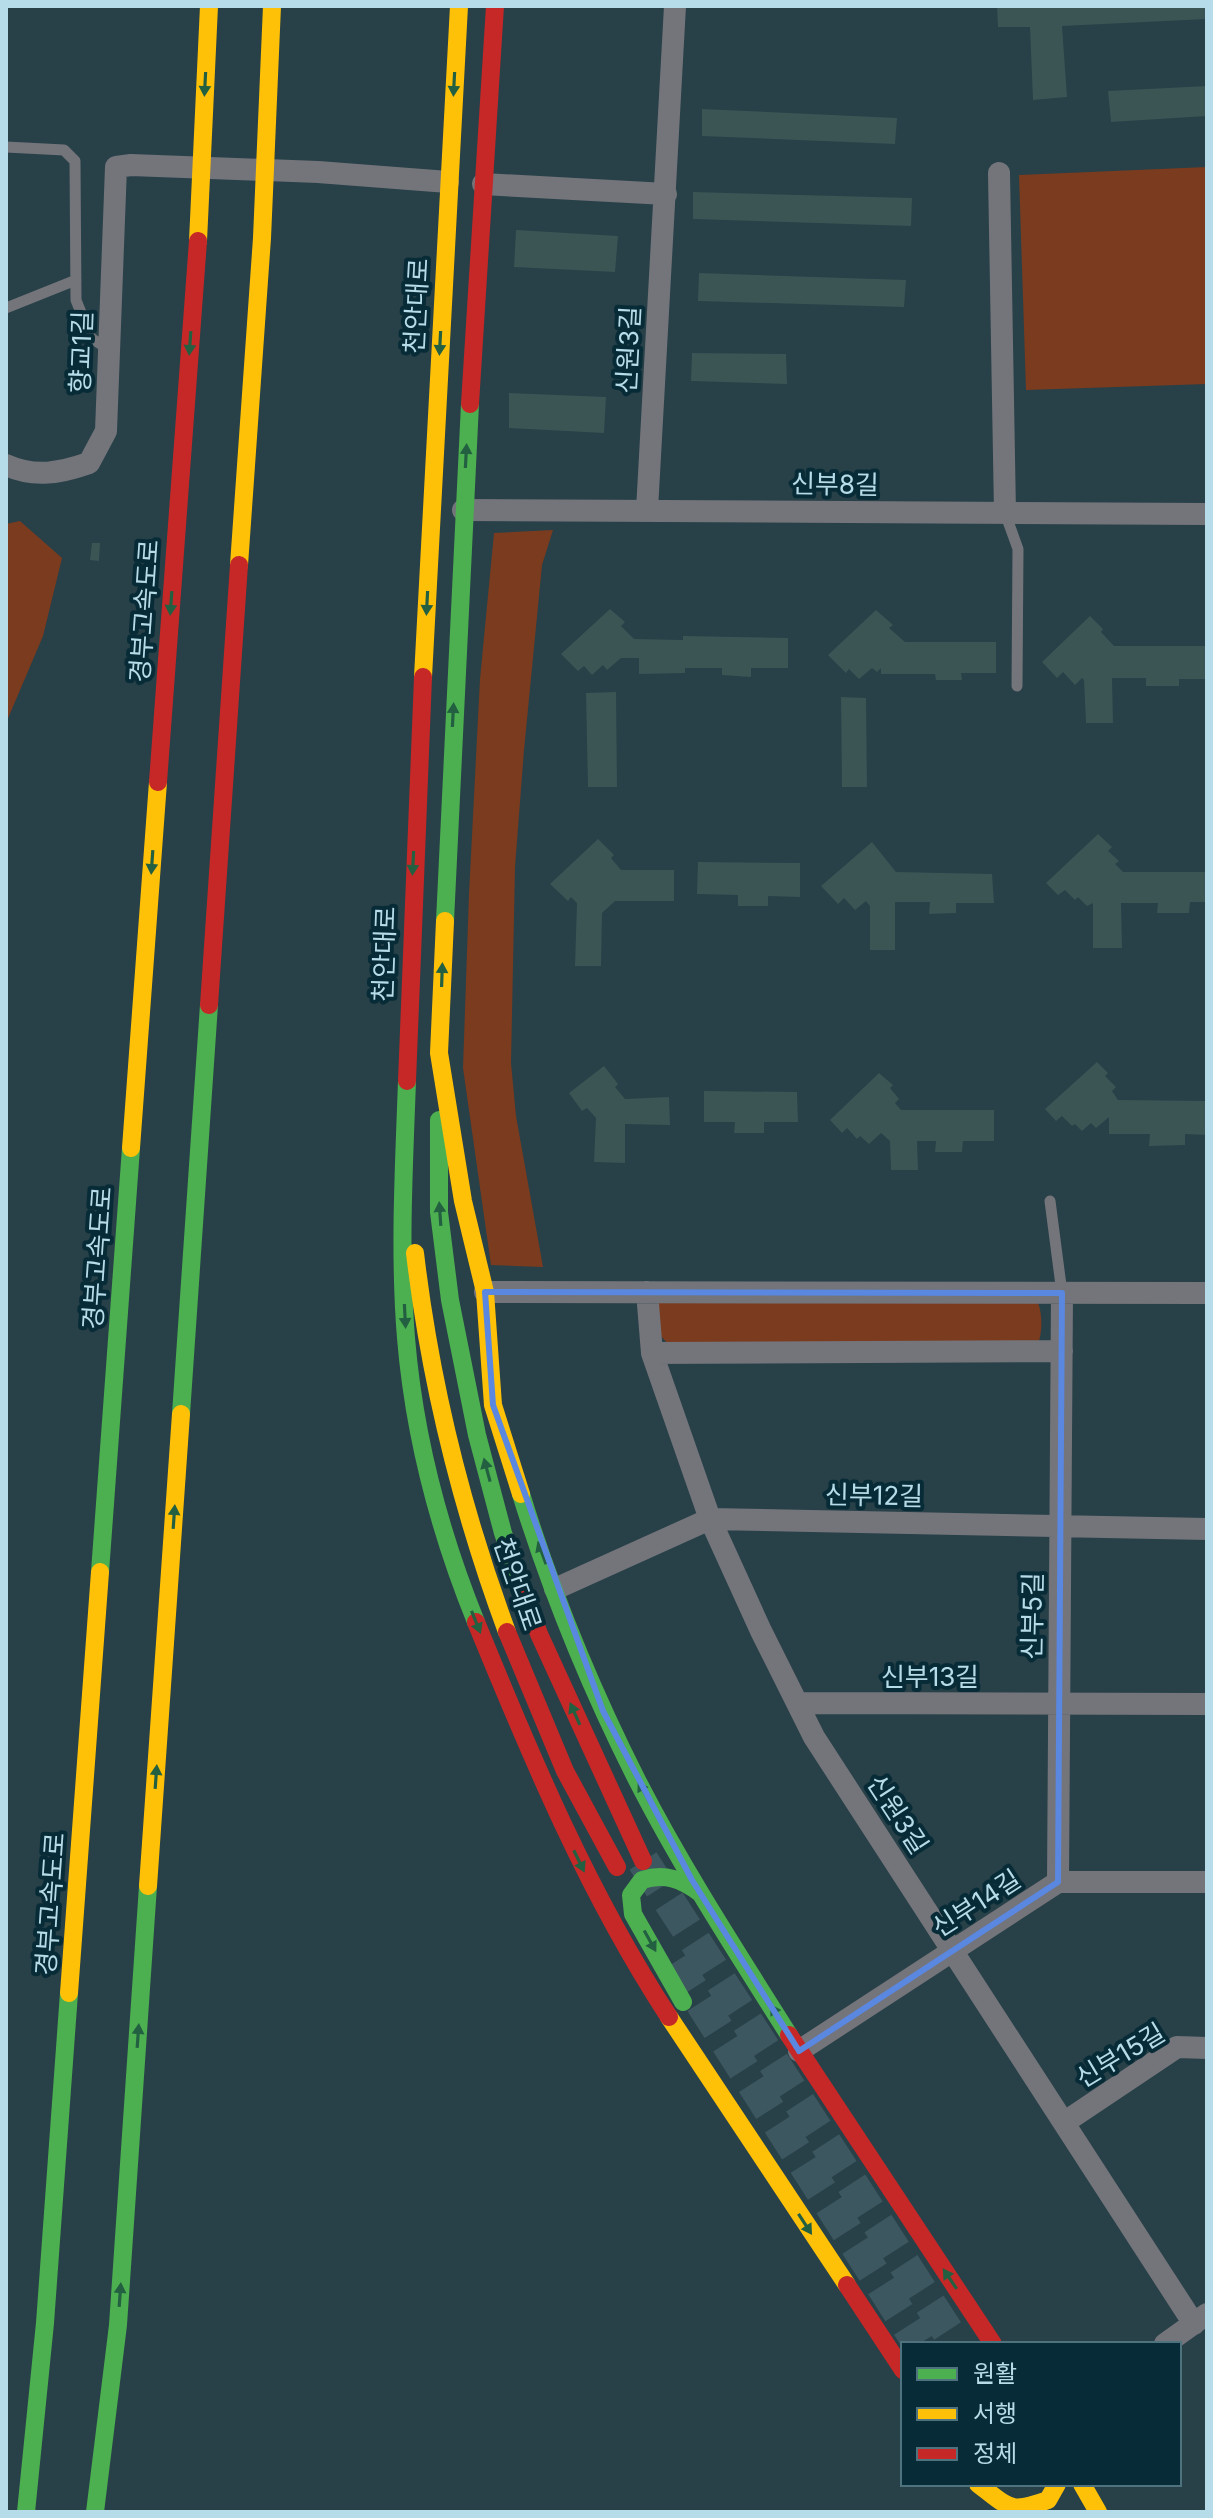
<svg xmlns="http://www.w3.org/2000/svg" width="1213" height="2518" font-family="Inter,'Noto Sans KR',sans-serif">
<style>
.green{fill:#7b3b1f}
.building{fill:#3a5554}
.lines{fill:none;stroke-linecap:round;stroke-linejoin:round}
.secondary-tunnel{stroke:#3d5760;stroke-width:32;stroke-dasharray:32 16;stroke-linecap:butt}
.lane{stroke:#74747b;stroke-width:11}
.street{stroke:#74747b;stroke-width:22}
.fast{stroke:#4caf50;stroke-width:18}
.slow{stroke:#ffc107;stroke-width:18}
.jam{stroke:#c62828;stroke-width:18}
.oneway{fill:#236041}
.marked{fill:none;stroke:#5a87df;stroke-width:6;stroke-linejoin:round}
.labels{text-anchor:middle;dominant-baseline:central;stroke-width:8;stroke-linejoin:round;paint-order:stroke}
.street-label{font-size:26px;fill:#b6dce9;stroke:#082c37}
</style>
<rect width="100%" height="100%" fill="#284048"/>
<path class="green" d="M1207,167v217l-181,6 -7,-215z
M20,521l42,37 -19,78 -37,87v-199z
M553,530l-11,35 -18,185 -9,117 -4,196 5,53 27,151 -52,-2 -28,-197 6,-174 11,-215 14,-146z
M658,1299h378c7,11 7,35 1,47l-369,-2 -7,-8z"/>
<path class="building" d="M997,6h210v13l-145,7 5,71 -34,3 -3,-73h-32z
M1207,86v30l-96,6 -3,-31z
M702,109l195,9 -2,26 -193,-8z
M693,192l219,6 -1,28 -218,-7z
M516,230l102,6 -3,36 -101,-5z
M699,273l207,7 -2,27 -206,-6z
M692,353l94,1 1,30 -96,-3z
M509,393l97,4 -2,36 -95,-5z
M92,543h8l-1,18 -9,-1z
M610,609l15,13 -4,4 13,13 49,1v-4l105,2v30h-37v9l-29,-2v-7h-37v5l-46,1v-16h-18l-14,12 -4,-5 -11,10 -8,-9 -6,5 -17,-17z
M876,610l17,15 -4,3 16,14h91v31h-35l1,7h-26l-1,-6h-54v-6l-4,4 -5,-4 -13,11 -10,-10 -3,4 -18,-18z
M1090,616l13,13 -2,3 13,14h93v33h-28v7h-33v-8h-34l1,45h-27l-2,-43 -2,-2 -7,7 -12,-13 -6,6 -15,-16z
M616,692l1,95h-29l-2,-94z
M841,697l25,1 1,89h-25z
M1098,834l14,13 -4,4 11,10 -4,3 8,8h84v30h-17l-1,11h-32l1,-10h-37l1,45h-29v-45l-6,3 -9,-9 -3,3 -10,-10 -7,5 -12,-12z
M598,839l16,16 -3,3 10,12h53v31h-59l-13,12 -1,53h-26l2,-63 -6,-6 -3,4 -18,-17z
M872,842l24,30 96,2 2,29h-38v10l-27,1 1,-12h-35v48h-25v-44l-4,-5 -11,9 -11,-12 -6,6 -17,-18z
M698,862l102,1v34l-32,-1v10h-30v-11l-41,-1z
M1097,1062l11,11 -3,3 11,11 -4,4 6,9 89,1v34l-22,-1v11l-36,1 1,-12h-41v-17l-13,11 -5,-5 -9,8 -7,-7 -3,2 -10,-10 -6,5 -11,-12z
M604,1066l14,18 -3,3 10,12 44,-2 1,28 -45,-1v39l-31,-1 2,-44 -9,-10 -5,3 -13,-18z
M879,1073l14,12 -3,3 9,11 -4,4 6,7h93v31h-31l-1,11h-27l1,-11h-19l1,29h-27l-1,-29 -9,-8 -12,11 -9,-8 -3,3 -10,-11 -5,5 -12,-13z
M704,1091l93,1 1,30h-34v11h-30l1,-11h-31z"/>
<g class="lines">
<path class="secondary-tunnel" d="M643,1861l313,483
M675,1962l244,382"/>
<path class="lane" d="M6,147l58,3 11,11 1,139 15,38 17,11
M6,308l70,-28
M1005,513l13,36 -1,137
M1050,1201l12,92"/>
<path class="street" d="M999,173l6,340
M483,184l183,10
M6,465c29,13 54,8 83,-2l17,-32 10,-264 15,-2 187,7 130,10
M463,510l744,4
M647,510l28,-504
M485,1292l722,1
M647,1292l5,61 58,166 51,112 53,106 380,587
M652,1353l410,-2
M555,1589l155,-70 497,10
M797,1703l410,1
M1058,1882l4,-589
M799,2051l259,-169h149
M1065,2122l112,-75 30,1
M1165,2344l42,-30"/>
<path class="fast" d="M445,921l25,-517
M407,1081c-3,85 -8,172 -1,257 8,96 34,195 70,284
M439,1120v92l11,88 27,135 26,98 21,59
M181,1414l28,-409
M521,1494c30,97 70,195 116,286 45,88 99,171 152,255
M100,1572l31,-424
M683,2002l-50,-88 -2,-19 11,-15c23,-7 39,-1 58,13
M26,2512l19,-189 24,-330
M95,2512l23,-187 30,-439"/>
<path class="slow" d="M198,241l11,-235
M239,565l23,-327 10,-232
M423,677l36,-671
M445,921l-6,132 24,148 22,91 8,113 28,89
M131,1148l27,-366
M415,1253c15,128 47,257 92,379
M148,1886l33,-472
M69,1993l31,-421
M669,2017l178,268
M978,2484c32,24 31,30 70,16l9,-16
M1082,2484l16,28"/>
<path class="jam" d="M470,404l25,-398
M158,782l40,-541
M209,1005l30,-440
M407,1081l16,-404
M524,1592l15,42 104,227
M476,1622c56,137 112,271 193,395
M507,1632l58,139 52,96
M789,2035l204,309
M847,2285l56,85"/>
</g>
<defs><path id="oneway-solid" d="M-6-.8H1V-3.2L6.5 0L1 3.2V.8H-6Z" transform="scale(2)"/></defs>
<g class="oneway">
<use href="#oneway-solid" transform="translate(205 84) rotate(93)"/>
<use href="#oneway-solid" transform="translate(454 84) rotate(93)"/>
<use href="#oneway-solid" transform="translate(190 343) rotate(94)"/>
<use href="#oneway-solid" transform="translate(440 343) rotate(93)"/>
<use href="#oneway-solid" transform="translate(466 456) rotate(-87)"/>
<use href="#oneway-solid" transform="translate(171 603) rotate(94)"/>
<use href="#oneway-solid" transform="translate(427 603) rotate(93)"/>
<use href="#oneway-solid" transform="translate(453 715) rotate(-87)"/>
<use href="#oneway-solid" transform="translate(152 862) rotate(94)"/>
<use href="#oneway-solid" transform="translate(413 863) rotate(93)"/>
<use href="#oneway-solid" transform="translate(442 975) rotate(-88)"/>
<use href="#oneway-solid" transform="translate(440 1214) rotate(-94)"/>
<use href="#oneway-solid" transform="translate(405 1316) rotate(87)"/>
<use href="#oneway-solid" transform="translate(487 1470) rotate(-105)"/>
<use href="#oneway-solid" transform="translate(174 1517) rotate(-86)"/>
<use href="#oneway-solid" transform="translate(542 1553) rotate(-110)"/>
<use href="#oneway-solid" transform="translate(476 1622) rotate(68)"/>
<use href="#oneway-solid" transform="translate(575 1714) rotate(-114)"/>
<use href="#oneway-solid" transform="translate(156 1777) rotate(-86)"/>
<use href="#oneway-solid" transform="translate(644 1792) rotate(-119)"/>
<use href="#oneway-solid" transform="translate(579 1861) rotate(64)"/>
<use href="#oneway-solid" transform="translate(650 1941) rotate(61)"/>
<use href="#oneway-solid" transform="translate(777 2015) rotate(-122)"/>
<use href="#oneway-solid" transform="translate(138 2036) rotate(-86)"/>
<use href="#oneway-solid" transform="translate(805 2224) rotate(57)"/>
<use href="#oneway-solid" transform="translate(950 2279) rotate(-124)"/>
<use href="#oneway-solid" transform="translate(120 2295) rotate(-86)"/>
</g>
<path class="marked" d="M485,1292l577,1 -4,589 -259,169 -107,-171 -89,-169 -110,-306z"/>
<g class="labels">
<g class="street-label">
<text transform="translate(416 306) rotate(-87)">천안대로</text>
<text transform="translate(628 350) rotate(-87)">신원3길</text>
<text transform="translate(81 352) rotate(-88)">향교1길</text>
<text transform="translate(835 484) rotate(1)">신부8길</text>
<text transform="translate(144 611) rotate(-86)">경부고속도로</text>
<text transform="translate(384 954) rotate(-88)">천안대로</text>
<text transform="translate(97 1258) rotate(-86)">경부고속도로</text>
<text transform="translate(874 1495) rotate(1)">신부12길</text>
<text transform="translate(518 1584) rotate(71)">천안대로</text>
<text transform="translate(1032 1616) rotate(-89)">신부5길</text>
<text x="930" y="1676">신부13길</text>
<text transform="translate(898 1814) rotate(57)">신원3길</text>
<text transform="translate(976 1903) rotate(-33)">신부14길</text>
<text transform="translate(50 1904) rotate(-86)">경부고속도로</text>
<text transform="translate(1120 2055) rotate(-31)">신부15길</text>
</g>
</g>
<rect width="1213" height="2518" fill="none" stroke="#b6dce9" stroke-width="16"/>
<rect x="901" y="2342" width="280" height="144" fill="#082c37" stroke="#4e727e" stroke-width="2"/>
<rect x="917" y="2368" width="40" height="12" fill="#4caf50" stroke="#4e727e" stroke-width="2"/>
<text x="973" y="2382" font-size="24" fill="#b6dce9">원활</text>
<rect x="917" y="2408" width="40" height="12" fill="#ffc107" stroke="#4e727e" stroke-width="2"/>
<text x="973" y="2422" font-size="24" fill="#b6dce9">서행</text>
<rect x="917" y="2448" width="40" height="12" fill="#c62828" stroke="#4e727e" stroke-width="2"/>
<text x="973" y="2462" font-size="24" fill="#b6dce9">정체</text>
</svg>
